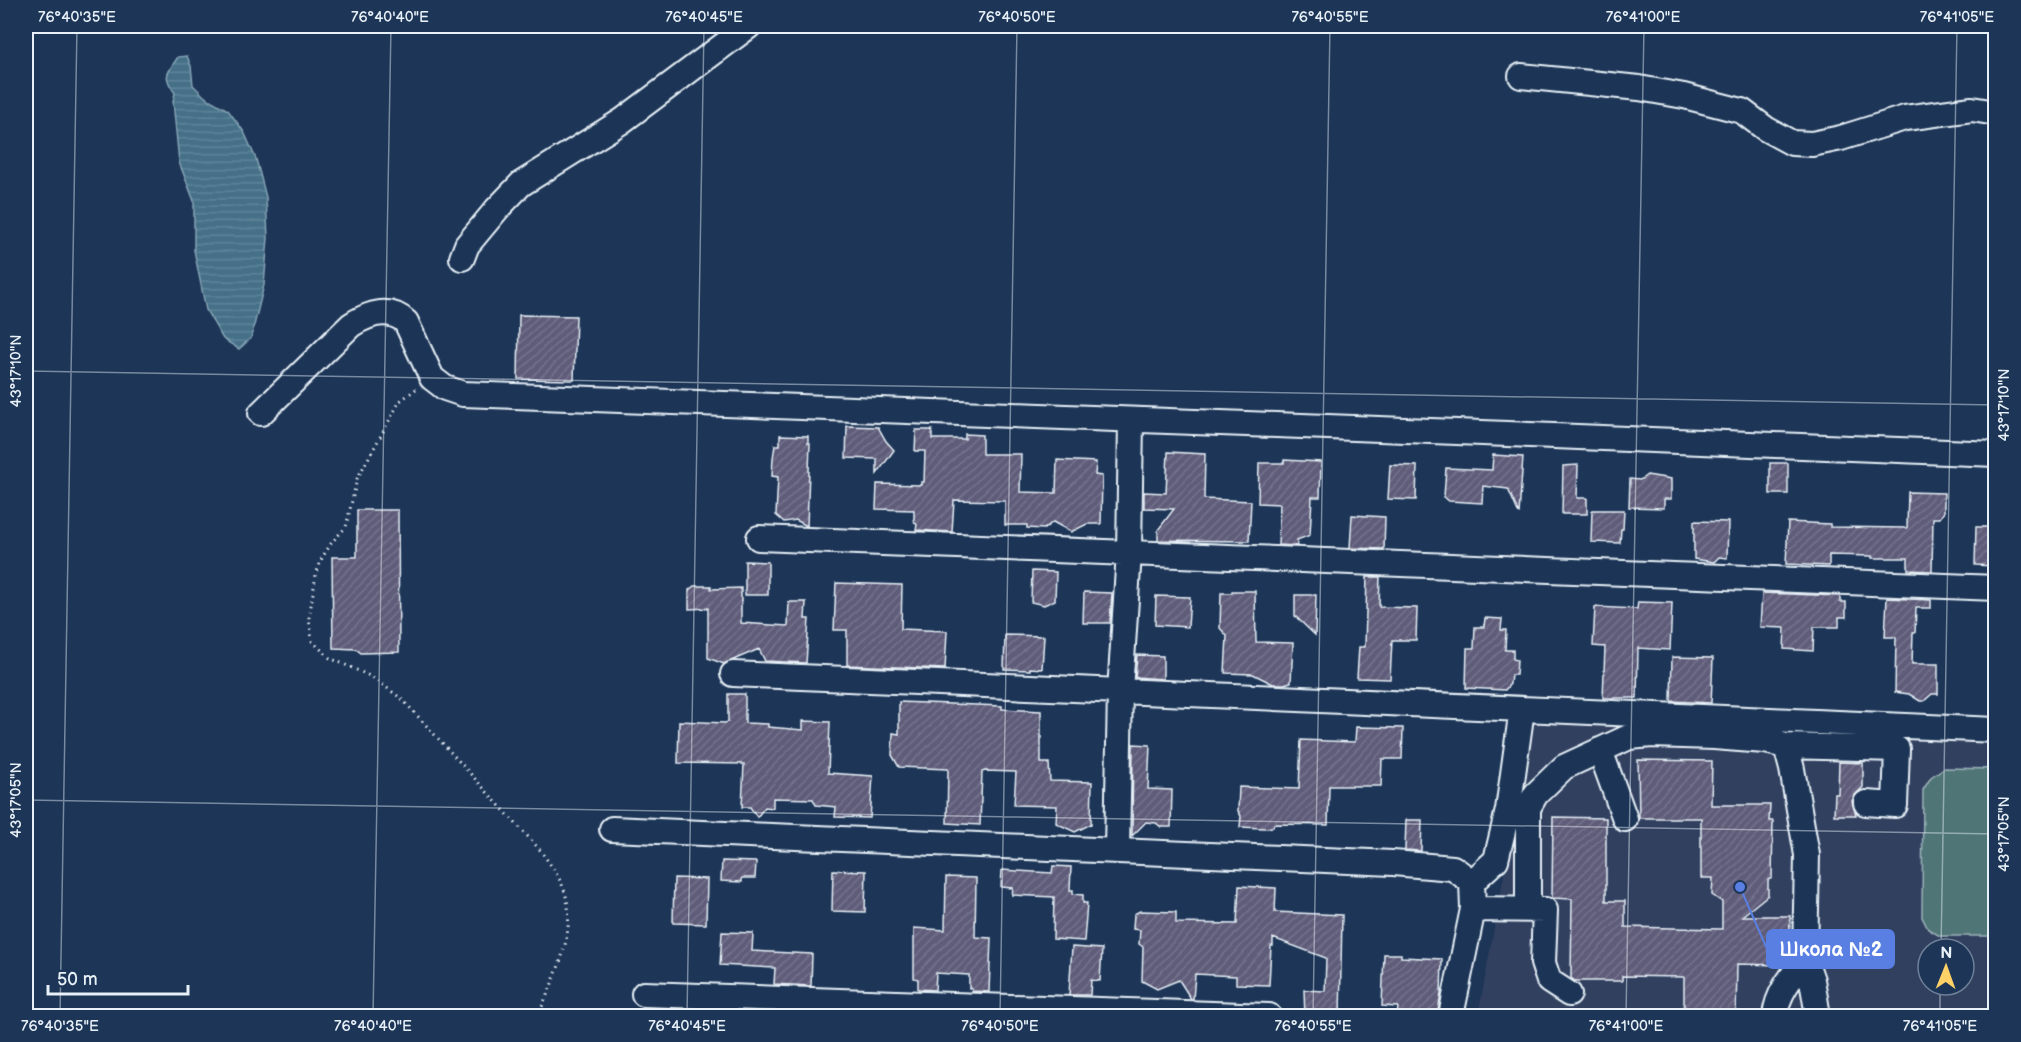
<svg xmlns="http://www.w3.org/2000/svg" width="2021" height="1042" font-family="'Balsamiq Sans',sans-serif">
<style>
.built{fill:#304061;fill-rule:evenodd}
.garden{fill:#507577;stroke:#9cb3b8;stroke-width:1.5}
.water{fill:url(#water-rules);stroke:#86a4b5;stroke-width:1.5}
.building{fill:url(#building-hatch);stroke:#e8f1f8;stroke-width:1.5}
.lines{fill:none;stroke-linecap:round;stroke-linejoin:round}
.minor-casing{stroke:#e8f1f8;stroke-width:28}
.path{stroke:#e8f1f8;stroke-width:3;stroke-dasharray:1.5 4.5;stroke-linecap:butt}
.minor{stroke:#1d3557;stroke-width:24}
.ticks{fill:none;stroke:#e8f1f8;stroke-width:1.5;stroke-opacity:0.45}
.leader{fill:none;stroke:#5a7fe2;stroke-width:2}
.callout-dot{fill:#5a7fe2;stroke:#1d3557;stroke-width:2}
.callout{fill:#5a7fe2;stroke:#5a7fe2;stroke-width:2}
.callout-label{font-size:20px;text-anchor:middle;font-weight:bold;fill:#fff}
.neatline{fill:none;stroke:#e8f1f8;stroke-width:2}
.ticks-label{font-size:15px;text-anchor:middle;fill:#e8f1f8}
</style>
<defs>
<pattern id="water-rules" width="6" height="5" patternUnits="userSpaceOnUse" patternTransform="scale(1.5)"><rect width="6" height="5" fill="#447088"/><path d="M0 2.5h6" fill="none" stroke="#5f859a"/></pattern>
<pattern id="building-hatch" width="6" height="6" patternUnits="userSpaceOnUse" patternTransform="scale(1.5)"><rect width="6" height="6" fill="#5e5b79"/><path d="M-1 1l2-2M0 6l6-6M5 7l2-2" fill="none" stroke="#75738d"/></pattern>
</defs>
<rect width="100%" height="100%" fill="#1d3557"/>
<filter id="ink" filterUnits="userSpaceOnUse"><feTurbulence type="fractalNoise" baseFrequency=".0167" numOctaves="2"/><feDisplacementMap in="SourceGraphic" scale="12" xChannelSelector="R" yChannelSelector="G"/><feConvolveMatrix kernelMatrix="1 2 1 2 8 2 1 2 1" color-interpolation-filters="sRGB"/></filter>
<g filter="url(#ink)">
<path class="built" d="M1532,722l463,19v275h-517zM1928,949h36v36h-36z"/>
<path class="garden" d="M1944,768l51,1v167h-55l-12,-7 -6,-12 1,-127 8,-13z"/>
<path class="water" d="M187,56l4,10 2,19 12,12 23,13 16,22 12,27 10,38 2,41 -4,47 -13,53 -12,11 -16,-10 -17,-29 -12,-60v-49l-15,-39 -6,-61 2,-8c-13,-18 -8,-19 3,-36z"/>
<path class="building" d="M519,315l57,1 -2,64 -56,-1z
M847,426l31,1 8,14 8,9 -17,24v-15l-31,-1z
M916,430h16v9h33v-5l17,1v19h39l-1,38 36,1 1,-33 39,2 -1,13 7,1 -1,48h-14l-16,8 -18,-10 -9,7 -17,-1v-3h-22v-24l-51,-1 -2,32 -36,-2 1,-5 -3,-4v-11l-38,-1 1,-25 44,1v-3h3l1,-31h-10z
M780,435l28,1v7h2l-3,83 -11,-6 -12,2 -8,-7 2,-38 -6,-1 1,-18 2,-13h5z
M1168,452l37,2 -1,45 47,2 -2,40 -91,-1v-10l16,-21 -30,-1v-16l22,1z
M1493,455l30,2 -4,57 -11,-25 -25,-3 -1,17 -33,-2 -5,-4 2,-29 46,2z
M1284,460l37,2 -1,35h-8l-2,38 -13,5v6l-19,-1 2,-41 -22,-1 1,-40h25z
M1770,463h18v31h-18z
M1390,465l27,1 -1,34 -28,-1z
M1578,465l-1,33h10v16h-25l1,-48z
M1647,475l24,4v20h-7v9l-35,-1 1,-28 10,1z
M1908,492l36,1v19l-4,6h-7l-1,53 -24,-1v-12h-36v-2l-43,-1v11l-43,-2 2,-42 42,2v3l77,1z
M357,510h41l1,142 -38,1 -5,-4 -23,-1 -1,-91h25z
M1592,510h32l-1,19h-2l-1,14 -29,-1z
M1352,515l33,2 -1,32 -34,-1z
M1694,521l34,1 -1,36 -8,-1 -5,5 -20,-3z
M1976,527h19v39l-20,-1z
M745,561l23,1v33h-23z
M1032,571l24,1 -1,28 -11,5 -13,-3z
M1367,577h13l-1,30 38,1 -1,32h-24l-2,39 -33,-1 2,-31h6z
M836,583l66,2 -1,44 46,2 -2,38 -98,-4v-35h-13z
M694,586h17v3l30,-1v35l47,3 1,-24h17l-1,17h4l-3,44 -41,-2 -6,-12 -35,15 -16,-6v-50l-19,1v-19z
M1232,591h23l1,51 37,1 -2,39 -7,2h-11l-20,-10 -28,-1 2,-37 -7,-8 1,-35h11z
M1084,592l28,1 -2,30h-27z
M1762,593l78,3v6h6v15h-7v10h-25l-1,24 -29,-2 1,-21 -25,-1z
M1295,595h21l-1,40 -20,-19z
M1156,596l34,1 -2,30 -33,-2z
M1887,598l44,2v8h-15l-1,25h-2l-1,31h26v30h-6l-8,7h-4l-11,-7 -14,-2 1,-55h-11z
M1638,602l34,1 -2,47 -32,-2 -1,50h-34l2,-51 -12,-1 2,-39 42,2z
M1485,618l17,1 -1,11h5l-1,20h8v9l4,1 -1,15h-5l-1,9 -5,6 -39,-2 1,-40h7l1,-21h9z
M1005,635l39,1 -2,33 -12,-1v2l-26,-1z
M1137,655l26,1v23l-28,-2z
M1672,657l41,1 -2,45 -40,-2z
M728,694h17v29l23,1v3l35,3v-9l27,1 -2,51 45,3 -3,42 -35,-1 1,-10 -20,-2 -3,-6 -40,-1v10l-8,-1 -8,10 -7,-10h-8l2,-43 -66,-1 1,-42 46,2 3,-1z
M899,702l103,4v3l39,2v52h8l1,18 42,1 -1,42 -16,8 -19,-9 1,-17 -43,-1 2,-33 -31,-1 -3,1 -2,53 -33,-2 1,-54 -49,-2 -7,-12 1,-22 6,1z
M1356,727l47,1 -1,31h-20l-1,27h-52l-1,39 -54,-1 -1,3 -9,1 -24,-1 1,-11 -3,-5 1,-24 60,2 2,-49 54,2z
M1133,744l17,1 -2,44 24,1 -1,37h-10l-5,-4 -10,-1 -14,14z
M1638,760l74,1 -1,44h59l-1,16h4l-1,57 -4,2v15l-26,21h48l-1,41 -6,8 -46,-1 -1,53h-52v-40l-62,-1v5h-47l-4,-3 1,-79 -20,-1 1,-81 53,1v83h19v26l97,2v-27l-10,-7 1,-17h-12v-60h-62z
M1839,762l24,1v24l-8,8 -3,6 4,14h-22l1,-21h3z
M1406,820h16l-1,31 -16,-1z
M722,861l34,1 -1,16h-13v4l-21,-1z
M1053,866l18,1 -1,23h3v4l10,1v8h4l-3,38 -31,-2 1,-42 -42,-2 1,-7 -12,-1 1,-17 50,3z
M833,870l33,1 -1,41 -33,-1z
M946,877l30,1 -1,59 16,1 -2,54 -17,-1v-2l-3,-1v-13l-33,-2 -1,17 -17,-1v-10l-4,-1v-50l31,2z
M674,878l33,1 -1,45 -33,-1z
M1239,886l37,2 -1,24 67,3 -2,102h-35l-1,-27 21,1 1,-33 -53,-20v8h-2l-2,39 -33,-1v-8l-41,-2 -2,25h-2l-12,-19 -22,9 -15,-8 1,-34 -4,-3 1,-14 -7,-1 1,-15 6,-3 36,1v11l61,1z
M722,932l31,1 -1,18 60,3 -1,32 -37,-2 1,-16 -55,-3z
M1072,947l30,2 -2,32 -9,-1 -1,15h-21z
M1384,954h17v3l41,2 -1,35 -4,23h-40l1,-10 -16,-1z"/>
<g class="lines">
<g class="minor-casing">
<path id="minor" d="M1521,76l118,12 45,8 58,15 24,18 26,14 20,1 29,-6 64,-20 67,-9 24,4
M462,258l5,-13 30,-36 24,-25 101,-63 127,-95
M261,413l90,-88c17,-11 38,-19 55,-3l26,56 13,10 18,6 994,38 539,22
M1131,420l-2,133 867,35
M733,674l387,17 9,-138 -370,-15
M1786,746l6,23 15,86 -2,105 7,20 6,36
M1600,750l25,69
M612,829l781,34 60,5 19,14 1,27 -22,107
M1117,850l3,-159 876,39
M1472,882l24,-22 12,-50 14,-101
M1473,909l72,1 -2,53 6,18 20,13
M1528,909v-101l8,-14 28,-27 65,-30 23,-2 62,2 51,4 21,5 111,3 -2,56 -29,-2
M644,994l625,22
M1775,1016c2,-22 16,-39 30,-56"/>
</g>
<path class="path" d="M416,389l-16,12 -43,78 -11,48 -14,15 -10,16 -6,16 -7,44 3,23 18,17 42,19 30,22 139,152c8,12 17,23 22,36 17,42 -9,91 -25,129"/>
<use href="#minor" class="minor"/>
</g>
</g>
<path class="ticks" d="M26,371l1970,34M26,800l1970,34M1941,949l16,-923M60,1016l17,-990M373,1016l18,-990M687,1016l17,-990M1000,1016l17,-990M1313,1016l17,-990M1626,1016l18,-990M1940,1016v-31"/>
<path class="leader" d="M1740 887L1767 949"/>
<circle class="callout-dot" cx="1740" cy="887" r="6"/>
<rect class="callout" x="1767" y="930" width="127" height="38" rx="6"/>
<g class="callout-label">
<text x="1831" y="956">Школа №2</text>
</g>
<rect width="2021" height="1042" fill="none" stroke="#1d3557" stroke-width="66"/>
<g transform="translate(1946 967) rotate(1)"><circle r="28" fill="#1d3557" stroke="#6e8097" stroke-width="1.5"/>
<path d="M0-4.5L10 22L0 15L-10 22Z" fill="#ffd166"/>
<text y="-9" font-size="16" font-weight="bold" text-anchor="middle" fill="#e8f1f8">N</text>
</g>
<path d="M48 985v9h140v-9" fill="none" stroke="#e8f1f8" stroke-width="3"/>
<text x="57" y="985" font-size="18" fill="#e8f1f8" stroke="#1d3557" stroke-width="4.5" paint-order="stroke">50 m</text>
<rect x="33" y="33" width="1955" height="976" class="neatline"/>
<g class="ticks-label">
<text x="77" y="22">76°40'35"E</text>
<text x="390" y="22">76°40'40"E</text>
<text x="704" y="22">76°40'45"E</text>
<text x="1017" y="22">76°40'50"E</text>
<text x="1330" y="22">76°40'55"E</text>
<text x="1643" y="22">76°41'00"E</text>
<text x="1957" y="22">76°41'05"E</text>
<text transform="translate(16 371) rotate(-90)" y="5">43°17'10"N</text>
<text transform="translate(2004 405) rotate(-90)" y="5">43°17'10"N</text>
<text transform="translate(16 800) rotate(-90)" y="5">43°17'05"N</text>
<text transform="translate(2004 834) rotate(-90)" y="5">43°17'05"N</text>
<text x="60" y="1031">76°40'35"E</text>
<text x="373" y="1031">76°40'40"E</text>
<text x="687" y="1031">76°40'45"E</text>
<text x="1000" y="1031">76°40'50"E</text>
<text x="1313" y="1031">76°40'55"E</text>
<text x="1626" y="1031">76°41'00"E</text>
<text x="1940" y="1031">76°41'05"E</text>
</g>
</svg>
